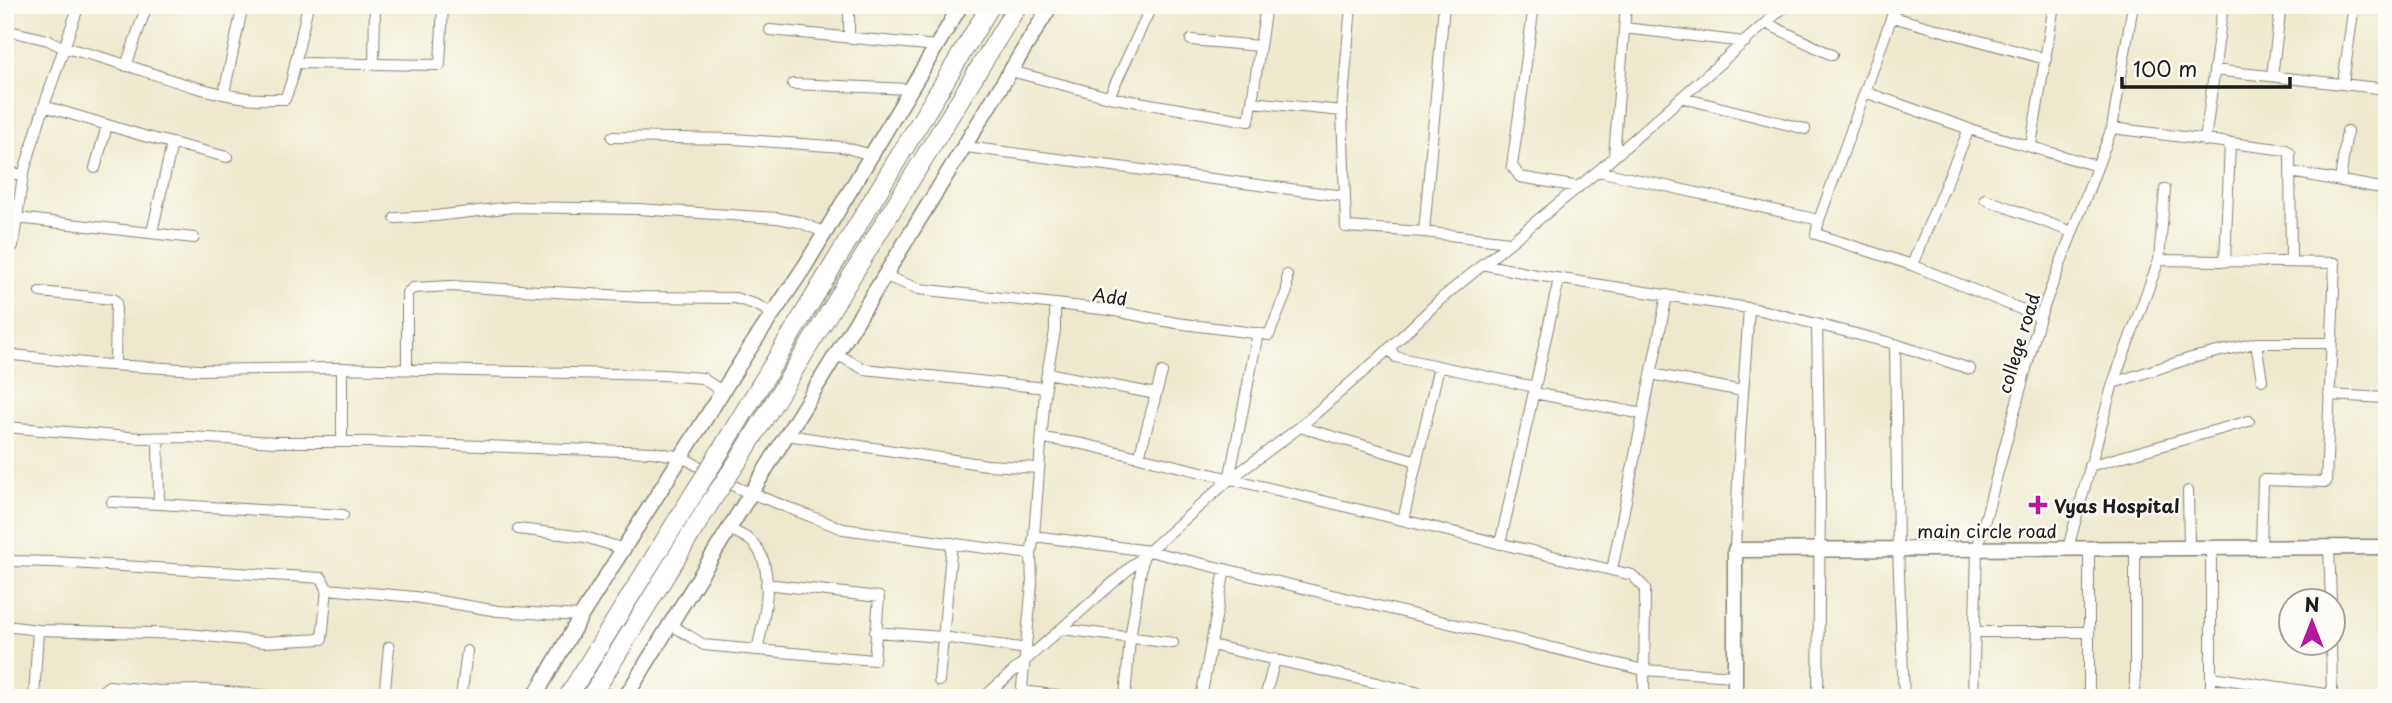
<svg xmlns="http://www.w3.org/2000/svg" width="2392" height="703" font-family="'Playpen Sans',sans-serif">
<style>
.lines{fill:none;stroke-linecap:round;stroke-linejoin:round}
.street-casing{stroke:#858275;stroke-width:12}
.secondary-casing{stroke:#858275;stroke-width:17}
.highway-casing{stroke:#858275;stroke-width:20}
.street{stroke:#fff;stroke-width:10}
.secondary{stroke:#fff;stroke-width:14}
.highway{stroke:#fff;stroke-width:18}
.highway-bridge-casing{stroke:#858275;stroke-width:20;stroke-linecap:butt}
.highway-bridge{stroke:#fff;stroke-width:18}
.poi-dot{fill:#b5179e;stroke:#fdfcf7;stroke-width:2.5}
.labels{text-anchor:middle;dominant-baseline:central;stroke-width:5;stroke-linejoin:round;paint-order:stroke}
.street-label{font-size:18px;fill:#1c1c1c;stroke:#fdfcf7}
.poi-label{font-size:18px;font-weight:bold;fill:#1c1c1c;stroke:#fdfcf7;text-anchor:start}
</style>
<rect width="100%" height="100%" fill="#fdfcf7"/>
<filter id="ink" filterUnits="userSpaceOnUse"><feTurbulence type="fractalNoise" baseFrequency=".0143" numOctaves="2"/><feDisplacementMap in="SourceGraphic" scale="14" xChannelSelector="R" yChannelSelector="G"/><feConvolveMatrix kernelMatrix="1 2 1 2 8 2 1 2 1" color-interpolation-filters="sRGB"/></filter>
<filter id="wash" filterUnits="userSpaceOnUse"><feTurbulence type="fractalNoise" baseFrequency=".00686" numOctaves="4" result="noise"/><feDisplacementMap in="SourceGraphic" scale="28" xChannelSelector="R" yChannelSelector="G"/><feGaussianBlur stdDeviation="1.57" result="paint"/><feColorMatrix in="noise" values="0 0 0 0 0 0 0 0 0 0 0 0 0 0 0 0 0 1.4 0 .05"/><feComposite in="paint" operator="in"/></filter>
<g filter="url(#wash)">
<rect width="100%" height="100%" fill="#eee9ce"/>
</g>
<g filter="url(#ink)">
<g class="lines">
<g class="street-casing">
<path id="street" d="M849,5v32
M925,5v1
M1351,5l-9,106 4,116 78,5 85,10
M1534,5l-22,161 8,11 59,10
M1896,5l-77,215 -3,14 96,31 128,52
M1892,17l154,42
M1766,23l66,32
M1624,28l121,14
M5,30l43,10 16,8 15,-43
M770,30l167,16
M1191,40l69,6
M295,63l145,2 3,-60
M374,63l1,-58
M126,66l21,-61
M2214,70l173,19
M1011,71l98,26 140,24 3,-19 90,9
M2272,76l9,-71
M2343,83l11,-78
M793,84l117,5
M1865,92l104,37 128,37
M224,93l19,-88
M1109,97l43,-92
M1683,98l122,31
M1252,102l14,-97
M44,106l20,-58c61,12 120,42 183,50 12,2 26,1 38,1l6,-16 17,-78
M2112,128l174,22 4,3 1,109
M612,137l122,2 109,8 29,8
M2205,141l18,-136
M2031,145l23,-140
M966,147l378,49
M1614,156l12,-151
M95,168l12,-42
M1598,171l221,49
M5,172l18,3 -10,71
M2291,172l96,17
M23,175l21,-69 100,30 83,21
M2340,181l7,-50
M1985,199l87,33
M17,218l177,20
M395,218l40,-2 78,-9 125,2 139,9 22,4 25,10
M152,232l20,-88
M1424,232l20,-227
M2159,260l6,-71
M2225,262l5,-118
M1482,264l54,11 225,35 134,34 3,205 6,149
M1912,265l57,-136
M885,276l34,13 191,21 66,13 93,12 18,-44v-16
M40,292l73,7 3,3 -1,63
M1817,324l3,174 -2,200
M2256,343l6,37
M1895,344l75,25
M1389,349l7,8 139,30
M5,354l88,10 106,6 137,-2 328,7 38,3 21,14
M838,355l26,14 182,19
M342,368v74
M407,369v-76l6,-5 38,-2 190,11 94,1 22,7 16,9
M1047,373l109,21
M1651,374l92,17
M2113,383l78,-25 65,-15h75
M1534,393l109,21
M2329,395l58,3
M5,427l136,11 48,-1 86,5h92l286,10 29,5 56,31 105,41 188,25 3,-18 115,15 495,119 91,6
M1300,427l117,34
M787,435l200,30 52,3
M158,438l1,66 184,11
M1042,438l41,6 56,13 23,-85
M1139,457l493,118 13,13 -1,110
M2089,466l160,-45
M1229,480l29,-147
M2188,491l1,57
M112,502l47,2
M1403,520l36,-154
M518,529l67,8 39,12
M1034,536l12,-157 9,-48v-26
M1500,544l59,-265
M2329,547l2,55
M2068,548l45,-165 46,-123 176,3 -9,219 -63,-2 -2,67
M1735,550l5,-114 9,-128
M5,561l50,1 267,16 5,11
M1612,570l55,-275
M670,624l34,21 53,5c7,-29 20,-83 -4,-107 -5,-6 -16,-10 -24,-14
M5,626l33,4 149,4 77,8 58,-3 5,-50 88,8 83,14 83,5
M1062,629l111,14
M875,632l67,5 85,12
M1975,632h114
M2331,644l1,54
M1211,645l231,53
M757,650l117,10 5,-63 -113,-13
M2211,677l121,18
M939,681l13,-138
M1023,691l51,7
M34,698l4,-68
M103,698l1,-8 5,-4 50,5 45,-1 92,8
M384,698l5,-51
M461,698l6,-47
M983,698l246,-218 71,-53 79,-69 63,-60 156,-127 188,-166
M1021,698l11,-114 -1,-30
M1125,698l5,-60 13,-80
M1201,698l24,-129
M1265,698l10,-39
M1973,698l4,-149 63,-232 72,-189 21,-123
M2089,698v-150
M2135,698v-150
M2211,698v-150"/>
</g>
<g class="secondary-casing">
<path id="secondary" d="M534,698l47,-82 165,-262 59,-88 156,-261
M625,698l426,-693
M1735,698v-148l652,-3"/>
</g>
<g class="highway-casing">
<path id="highway" d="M723,447l268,-442
M740,458l278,-453
M567,698l129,-208
M590,698l120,-195"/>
</g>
<use href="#street" class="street"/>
<use href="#secondary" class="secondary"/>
<use href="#highway" class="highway"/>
<g class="highway-bridge-casing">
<path id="highway-bridge" d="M696,490l27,-43
M710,503l30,-45"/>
</g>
<use href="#highway-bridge" class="highway-bridge"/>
</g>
</g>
<path class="poi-dot" d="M2034.5 494.5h7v7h7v7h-7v7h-7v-7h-7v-7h7z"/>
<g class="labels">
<g class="street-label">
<text transform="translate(1110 296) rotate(8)">Add</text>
<text transform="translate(2018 343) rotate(-73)">college road</text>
<text x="1987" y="530">main circle road</text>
</g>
<g class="poi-label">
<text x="2054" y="505">Vyas Hospital</text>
</g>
</g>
<rect width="2392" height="703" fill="none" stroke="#fdfcf7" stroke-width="28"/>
<g transform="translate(2312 622)"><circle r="33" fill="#fdfcf7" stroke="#a3a29f" stroke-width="2"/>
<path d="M0-5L12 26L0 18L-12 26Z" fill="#b5179e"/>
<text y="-10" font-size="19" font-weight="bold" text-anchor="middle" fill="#1c1c1c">N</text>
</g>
<path d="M2122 77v10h168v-10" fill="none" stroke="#1c1c1c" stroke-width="3.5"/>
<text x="2133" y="77" font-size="21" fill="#1c1c1c" stroke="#fdfcf7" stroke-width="5" paint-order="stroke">100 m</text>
</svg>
